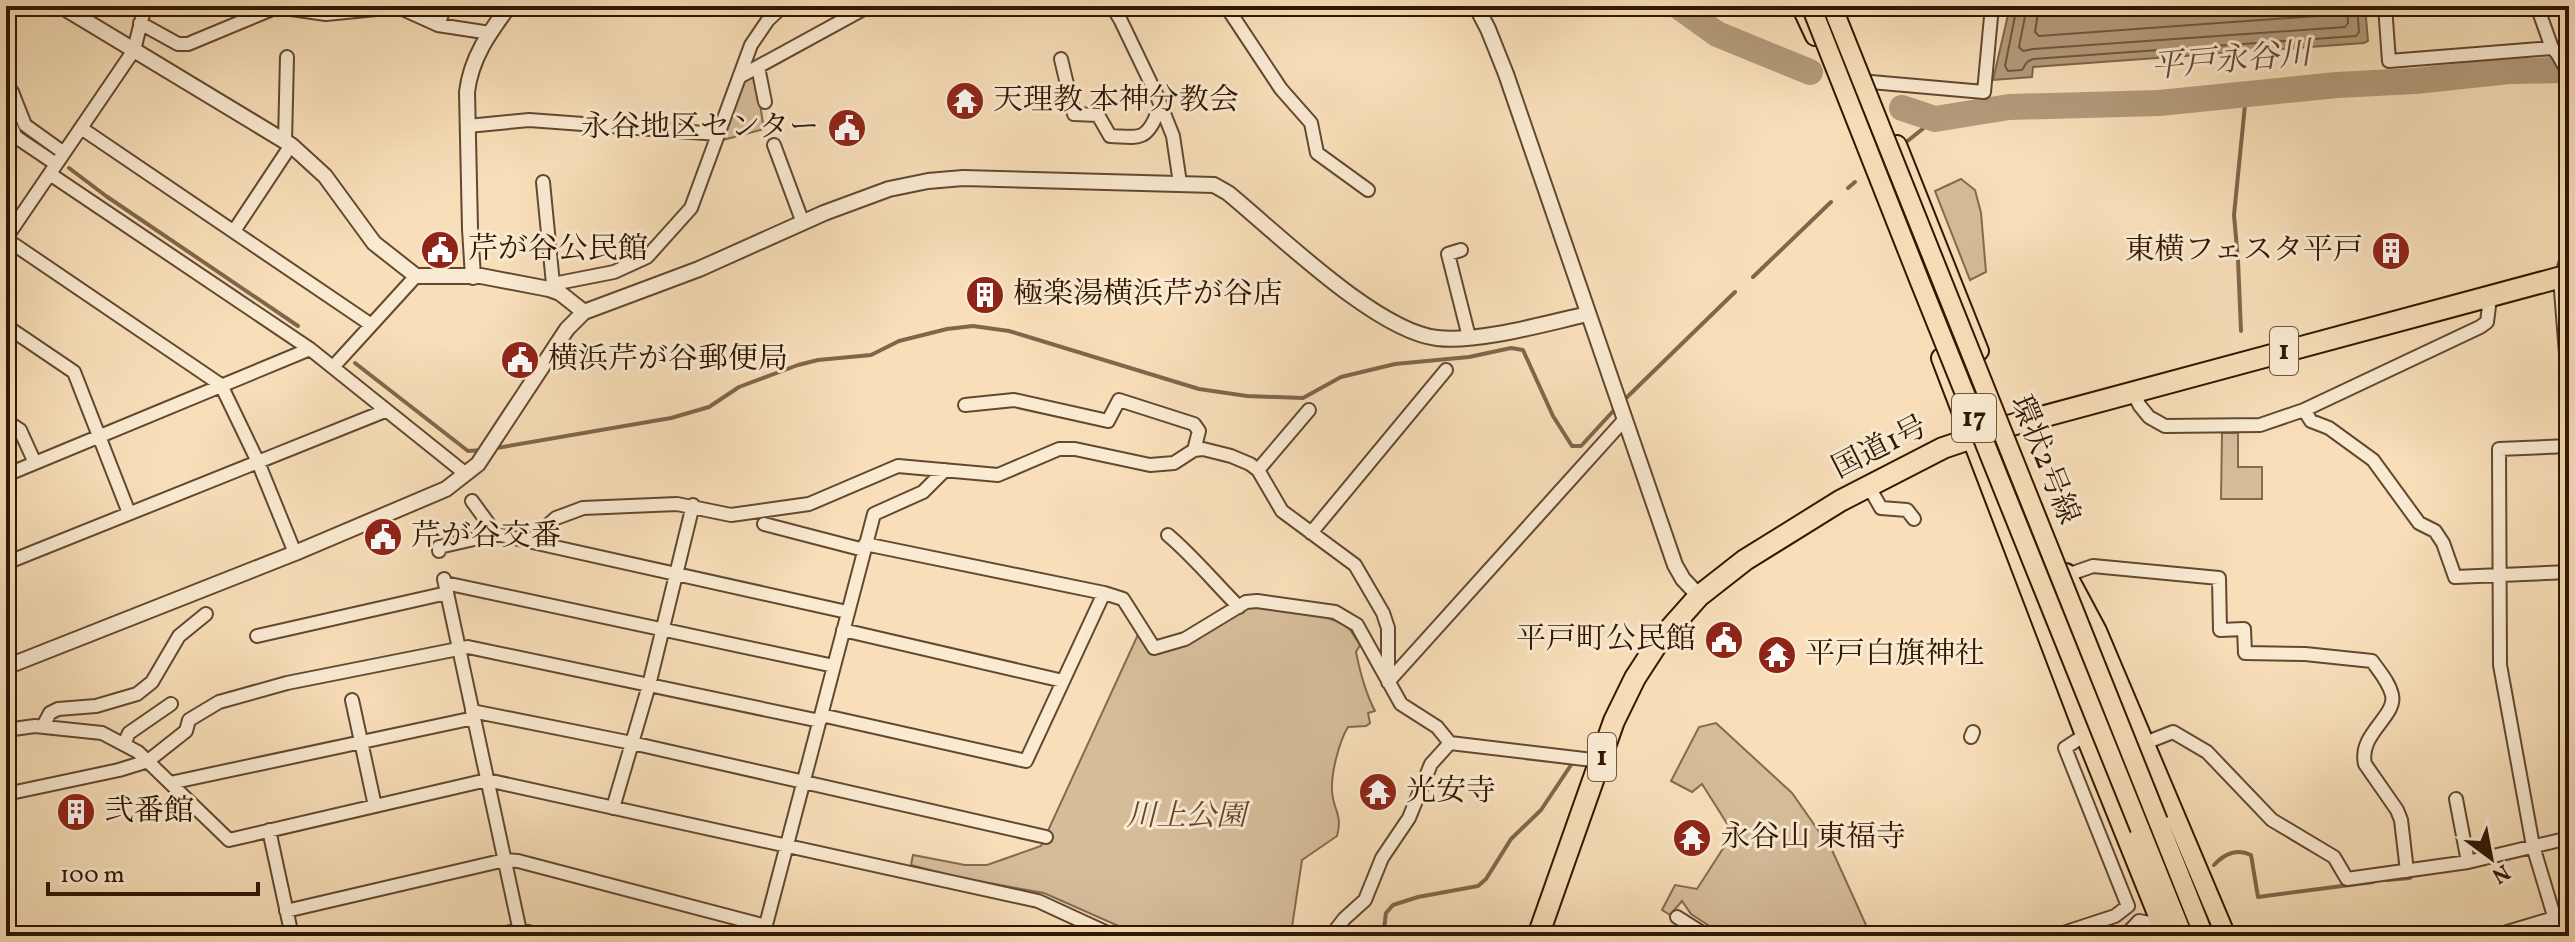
<svg xmlns="http://www.w3.org/2000/svg" width="2575" height="942" font-family="Vollkorn,'Noto Serif JP',serif">
<style>
.green{fill:#d6bd9a;stroke:#846a4e;stroke-width:2}
.water{fill:#b49b7b;stroke:#80664b;stroke-width:2}
.lines{fill:none;stroke-linecap:round;stroke-linejoin:round}
.shore{stroke:#72583e;stroke-width:2}
.stream{stroke:#80664b;stroke-width:4}
.river{stroke:#b49b7b;stroke-width:26}
.minor-casing{stroke:#634830;stroke-width:16}
.tertiary-casing{stroke:#634830;stroke-width:18}
.primary-casing{stroke:#311602;stroke-width:22}
.trunk-casing{stroke:#311602;stroke-width:24}
.minor{stroke:#faead2;stroke-width:12}
.tertiary{stroke:#faead2;stroke-width:14}
.primary{stroke:#f8dfb9;stroke-width:18}
.trunk{stroke:#f8dfb9;stroke-width:20}
.primary-bridge-casing{stroke:#311602;stroke-width:22;stroke-linecap:butt}
.primary-bridge{stroke:#f8dfb9;stroke-width:18}
.labels{text-anchor:middle;dominant-baseline:central;stroke-width:6;stroke-linejoin:round;paint-order:stroke}
.shield{fill:#faead2;stroke:#6d5640;stroke-width:2}
.shield-label{font-size:28px;font-weight:bold;fill:#311602}
.poi-label{font-size:30px;fill:#311602;stroke:#faead2;text-anchor:start}
.street-label{font-size:30px;fill:#311602;stroke:#faead2}
.park-label{font-size:30px;font-style:italic;fill:#634830;stroke:#faead2}
.water-label{font-size:32px;font-style:italic;fill:#654b32;stroke:#faead2}
</style>
<rect width="100%" height="100%" fill="#f8dfb9"/>
<filter id="stains"><feTurbulence type="fractalNoise" baseFrequency=".0025" numOctaves="4"/><feColorMatrix values="0 0 0 0 .2 0 0 0 0 .09 0 0 0 0 .02 0 0 0 .5 -.17"/></filter>
<radialGradient id="worn" r=".72"><stop offset=".6" stop-color="#630" stop-opacity="0"/><stop offset="1" stop-color="#630" stop-opacity=".3"/></radialGradient>
<path class="green" d="M755,74l9,55 -41,11 22,-61z
M1961,179l14,11 6,23 5,59 -16,8 -35,-89z
M2222,433h16v34h24v32h-41z
M1246,602l82,16 19,7 13,20 -4,7c4,20 9,40 19,59l-7,2 2,10 -4,3 -18,1c-9,15 -17,46 -16,64 1,19 11,23 5,45l-35,24 -10,67 18,9h-169l-97,-43 -88,-16 -45,-12 2,-10 52,10h22l54,-19 100,-218 13,20z
M1716,723l76,70 40,57 39,86h-146l-34,-22 -9,-13 -12,14 -8,-5 13,-25 22,4 36,-56 -31,-49 -10,8 -21,-11 28,-54z"/>
<path class="water" d="M2010,6h355l3,35 -4,2 -331,24 -1,10 -39,3z"/>
<g class="lines">
<path class="shore" d="M2017,6l-12,60 3,5 14,-1 5,-8 6,-3 323,-23 3,-4 -2,-26
M2027,6l-8,41 4,4 10,-2 312,-22 3,-4 -1,-17
M2039,6l-4,26 4,4 292,-21 4,-2v-7"/>
<path class="stream" d="M6,98l8,20
M30,138l10,8
M1905,143l30,-24
M69,168l37,28 192,130
M1848,188l7,-6
M1753,277l78,-75
M2241,331l-3,-71 -4,-45 12,-120
M355,363l113,88 15,-1
M1622,402l113,-110
M491,449l180,-31 38,-11 30,-20 59,-22 20,-5 53,-5 28,-14 48,-12 26,-3 36,5 190,58 48,7 56,2 38,-21 54,-13 74,-7 42,-9 12,2 30,66 19,30h9l35,-38
M2214,865c10,-11 23,-17 37,-10l7,42 115,-15
M2387,880l23,-2
M1383,936l3,-23 7,-8 25,-8 60,-11 8,-7 25,-40 30,-29 30,-45"/>
<path class="river" d="M1678,6l39,28 93,38
M1902,108l33,11 74,-12 150,-4 178,-18 78,-4 94,-10 60,-1"/>
<g class="minor-casing">
<path id="minor" d="M396,6l42,19 52,8
M1112,6l8,13 37,77 16,40 7,47
M1226,6l55,83 30,34 6,30 51,37
M2385,6l4,55 163,-13
M2537,6l15,42 5,5 12,21
M140,23l38,21h10l89,-37 49,7 70,-7
M438,25l7,-19
M1061,59l13,55 24,1 12,21c27,1 36,6 47,-22l6,-2
M758,67l7,35
M741,76l128,-70
M1871,82l113,10 8,-86
M6,86l6,6 13,33 39,28
M6,115l10,22 40,27
M468,126l61,-6 189,14
M81,128l289,196
M285,141l2,-84
M774,145l29,78
M50,174l260,175
M543,182l10,102
M234,231l57,-86
M6,238l128,-188 11,-44
M6,239l215,146 37,77 37,91
M1461,250l-13,4 21,83
M2561,278l8,-27
M549,289l4,-5 61,-12 33,-15 44,-49 60,-163 17,-25 15,-14
M6,326l68,46 55,141
M333,367l83,-91
M2132,391l8,15 9,11 16,9 95,-1 44,-15 176,-83 7,-5 3,-24
M965,405l49,-5 94,21 11,-21 75,24 5,7 -5,19
M2304,410l7,11 18,7 44,32 46,63 16,8 8,12 12,34 114,-5
M6,421l14,9 15,33
M1258,470l51,-60
M6,475l304,-126 156,125
M1869,487l12,21 26,2 7,9
M472,501l24,33 351,78
M764,524l100,26
M1311,533l135,-163
M1168,535c26,22 47,48 71,72
M530,541l26,-23 27,-10 94,-4 54,11 78,-11 89,-38 100,9 61,-26h16l75,16 24,-2 20,-13 9,-1 28,7 19,8 8,6 24,41 73,54 28,48 5,15v54
M865,544l239,49 19,6 31,49 31,-9 61,-37 11,-1 78,11 22,13 44,79 36,23 13,16 151,18
M439,551v-4l57,-13
M6,563l379,-152
M2067,575l26,-9 126,12 1,52 24,-1 1,24 60,1 67,7c7,10 17,21 20,34 5,21 -34,39 -27,69l32,46 4,10 6,51
M444,579l77,357
M445,583l389,83
M843,630l220,51
M257,636l190,-43
M1388,682l237,-263
M352,700l23,106
M472,711l160,32 414,94
M821,715l205,46 78,-168
M43,726l7,-13 8,-4 38,-3 41,-12 15,-12 27,-46 27,-22
M6,730l29,-4 67,7 36,19 91,88 258,-60 551,121 76,35
M1971,737l2,-5
M2145,743l28,-11 34,20 65,68 62,37 13,22 121,-17 101,-24
M124,744l5,-11 42,-29
M170,783l304,-65
M6,794l113,-24 29,-9 38,-30 3,-11 30,-18 68,-19 181,-36 352,74
M2456,799l12,63
M613,808l36,-123 44,-180
M269,830l23,106
M286,911l219,-51 13,1 248,65
M1677,917l30,19
M491,936l29,-6 25,6
M763,936l111,-422 49,-22 22,-22
M1331,936l13,-17 21,-19 17,-42 27,-40 22,-54 19,-21
M2054,936l61,-20 13,-10 -63,-158 20,-13
M2125,936l14,-15 22,4
M2494,936l60,-18
M2560,936l-27,-90 -33,-181 -1,-216 70,-3"/>
</g>
<g class="tertiary-casing">
<path id="tertiary" d="M61,6l230,139 34,31 49,67 42,33h65l68,13 11,4 24,19
M1476,6l12,23 18,45 169,491 8,14 16,17
M473,277l-3,-48 -3,-137c4,-34 22,-59 42,-86
M2561,278l8,101
M6,667l289,-114 151,-64 32,-25 89,-135 17,-17 115,-43 125,-56 65,-24 39,-8 35,-3 251,7 14,8c49,40 148,138 209,145 41,5 110,-15 151,-24"/>
</g>
<g class="primary-casing">
<path id="primary" d="M1801,6l14,30
M1897,145l82,206
M1941,358l144,377 81,201
M2066,573l31,58 129,305
M2158,821l46,115
M2140,829l43,107"/>
</g>
<g class="trunk-casing">
<path id="trunk" d="M1538,936l76,-215 21,-43 24,-37 40,-45 46,-36 95,-59 103,-53 65,-22 561,-151"/>
</g>
<use href="#minor" class="minor"/>
<use href="#tertiary" class="tertiary"/>
<use href="#primary" class="primary"/>
<use href="#trunk" class="trunk"/>
<g class="primary-bridge-casing">
<path id="primary-bridge" d="M1811,6l109,276 220,547
M1832,6l326,815"/>
</g>
<use href="#primary-bridge" class="primary-bridge"/>
</g>
<defs>
<g id="temple-disc" transform="scale(2)"><circle r="9.5" fill="#8f2418" stroke="#faead2"/><path d="M0-6L5-2H3V0L6.5 2.5H4V6H1.5V3h-3V6H-4V2.5H-6.5L-3 0V-2H-5Z" fill="#fff"/></g>
<g id="civic-disc" transform="scale(2)"><circle r="9.5" fill="#8f2418" stroke="#faead2"/><path d="M-.6-6.5H3V-4.5H.6V-3L4-1V1h2V6H-6V1h2V-1L-.6-3ZM-1.2 2.5V6h2.4V2.5Z" fill="#fff"/></g>
<g id="building-disc" transform="scale(2)"><circle r="9.5" fill="#8f2418" stroke="#faead2"/><path d="M-4-6H4V6H1V3H-1V6H-4ZM-2.5-4.3h1.7v1.8h-1.7ZM.8-4.3h1.7v1.8H.8ZM-2.5-1h1.7V.8h-1.7ZM.8-1h1.7V.8H.8Z" fill="#fff"/></g>
</defs>
<g fill-rule="evenodd">
<use href="#temple-disc" x="965" y="101"/>
<use href="#civic-disc" x="847" y="128"/>
<use href="#civic-disc" x="440" y="250"/>
<use href="#building-disc" x="2391" y="251"/>
<use href="#building-disc" x="985" y="295"/>
<use href="#civic-disc" x="520" y="360"/>
<use href="#civic-disc" x="383" y="537"/>
<use href="#civic-disc" x="1724" y="640"/>
<use href="#temple-disc" x="1777" y="655"/>
<use href="#temple-disc" x="1378" y="792"/>
<use href="#building-disc" x="76" y="812"/>
<use href="#temple-disc" x="1692" y="838"/>
</g>
<g class="labels">
<g class="shield">
<rect x="2270" y="327" width="28" height="48" rx="6"/>
<rect x="1952" y="394" width="44" height="48" rx="6"/>
<rect x="1588" y="733" width="28" height="48" rx="6"/>
</g>
<g class="shield-label">
<text x="2284" y="351">1</text>
<text x="1974" y="418">17</text>
<text x="1602" y="757">1</text>
</g>
<g class="poi-label">
<text x="993" y="101">天理教 本神分教会</text>
<text x="819" y="128" text-anchor="end">永谷地区センター</text>
<text x="468" y="250">芹が谷公民館</text>
<text x="2363" y="251" text-anchor="end">東横フェスタ平戸</text>
<text x="1013" y="295">極楽湯横浜芹が谷店</text>
<text x="548" y="360">横浜芹が谷郵便局</text>
<text x="411" y="537">芹が谷交番</text>
<text x="1696" y="640" text-anchor="end">平戸町公民館</text>
<text x="1805" y="655">平戸白旗神社</text>
<text x="1406" y="792">光安寺</text>
<text x="104" y="812">弐番館</text>
<text x="1720" y="838">永谷山 東福寺</text>
</g>
<g class="street-label">
<text transform="translate(1880 448) rotate(-27)">国道1号</text>
<text transform="translate(2044 460) rotate(68)">環状2号線</text>
</g>
<g class="park-label">
<text x="1186" y="817">川上公園</text>
</g>
<g class="water-label">
<text transform="translate(2231 62) rotate(-5)">平戸永谷川</text>
</g>
</g>
<rect width="2575" height="942" fill="none" stroke="#f8dfb9" stroke-width="32"/>
<rect x="8" y="8" width="2559" height="926" fill="none" stroke="#311602" stroke-width="4"/>
<rect x="16" y="16" width="2543" height="910" fill="none" stroke="#311602" stroke-width="2"/>
<g transform="translate(2491 858) rotate(148)" stroke="#faead2" stroke-width="6" paint-order="stroke">
<path d="M0-6L14 30L0 20L-14 30Z" fill="#311602"/>
<text y="-12" font-size="22" font-weight="bold" text-anchor="middle" fill="#311602">N</text>
</g>
<path d="M48 882v12h210v-12" fill="none" stroke="#311602" stroke-width="4"/>
<text x="60" y="882" font-size="24" fill="#311602" stroke="#faead2" stroke-width="6" paint-order="stroke">100 m</text>
<rect width="100%" height="100%" filter="url(#stains)"/>
<rect width="100%" height="100%" fill="url(#worn)"/>
</svg>
